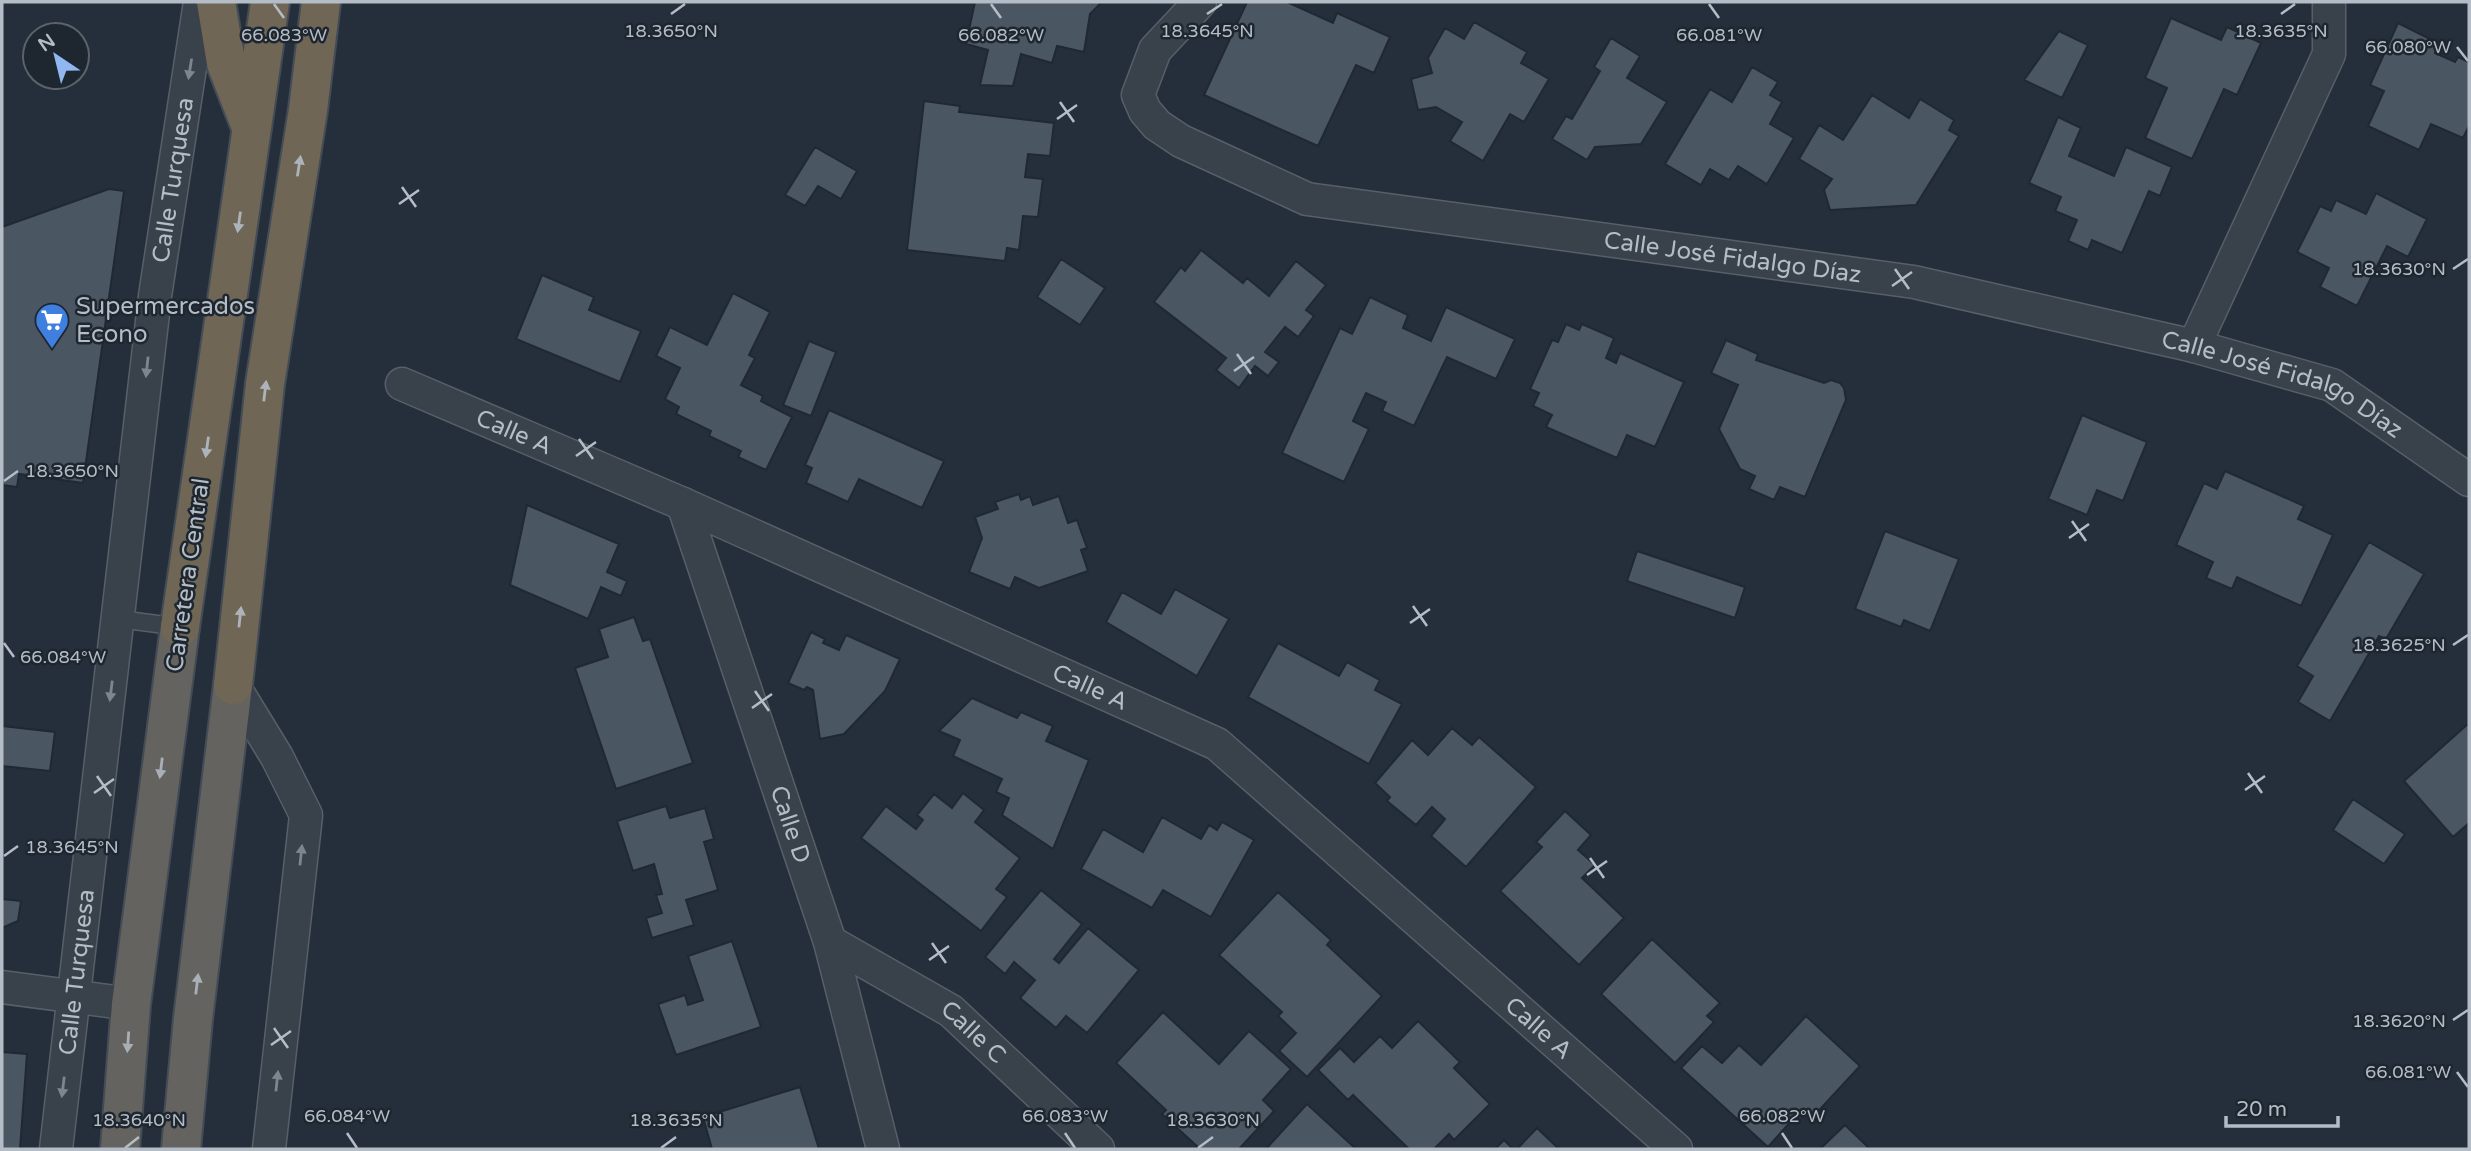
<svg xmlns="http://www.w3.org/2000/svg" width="2471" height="1151" font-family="'Varela Round',sans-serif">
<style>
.building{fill:#4b5663;stroke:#202832;stroke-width:2}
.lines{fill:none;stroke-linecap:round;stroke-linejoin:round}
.service-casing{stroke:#575f69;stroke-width:19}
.minor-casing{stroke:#575f69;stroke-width:35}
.trunk-casing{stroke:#444c56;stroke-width:42}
.motorway-casing{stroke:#444c56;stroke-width:42}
.service{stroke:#39414b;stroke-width:16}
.minor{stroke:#39414b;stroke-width:32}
.trunk{stroke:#646360;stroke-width:38}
.motorway{stroke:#706656;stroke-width:38}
.oneway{fill:#7d858f}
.oneway2{fill:#adb3bb}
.oneway3{fill:#a8afb7}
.ticks{fill:none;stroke:#b4bcc6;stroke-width:2.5}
.labels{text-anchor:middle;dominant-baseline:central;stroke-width:5;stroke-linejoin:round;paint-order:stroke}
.street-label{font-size:24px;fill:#b4bcc6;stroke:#1e2630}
.poi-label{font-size:24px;fill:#b4bcc6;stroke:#1e2630;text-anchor:start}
.ticks-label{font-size:18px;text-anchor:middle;fill:#b4bcc6;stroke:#1e2630;stroke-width:5;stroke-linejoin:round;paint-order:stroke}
</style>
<rect width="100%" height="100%" fill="#252f3b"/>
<path class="building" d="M975,2h127l-12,12 -6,38 -27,-6 -5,17 -31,-9 -8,32 -33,-1 8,-35 -22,-6z
M1247,2h40l46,21 4,-10 53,24 -16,36 -18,-8 -38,81 -114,-51z
M2171,18l50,22 6,-13 34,16 -24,52 -13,-6 -32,70 -47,-21 22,-50 -22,-10z
M1474,22l53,30 -6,11 28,16 -25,43 -14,-8 -27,47 -33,-20 12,-19 -26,-15 -18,3 -7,-31 21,-6 -4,-15 17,-30 19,11z
M2398,23l42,21 -5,9 20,9 3,-5 11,5v64l-6,12 -32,-14 -12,26 -51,-24 16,-35 -14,-6z
M2059,31l29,14 -26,53 -38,-18z
M1611,38l29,18 -13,22 40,24 -26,42 -46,3 -8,13 -35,-21 14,-23 6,3 28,-48 -6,-4z
M1752,67l26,15 -8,13 12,7 -12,22 24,14 -27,46 -29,-18 -9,14 -19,-11 -9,16 -36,-21 45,-75 22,13z
M1872,95l37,23 11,-19 34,21 -5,10 10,6 -43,69 -86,5 -6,-20 8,-11 -33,-20 20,-34 24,15z
M924,101l36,5 -1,6 95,11 -4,33 -22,-2 -3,23 18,2 -5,38 -15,-1 -4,34 -12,-2 -2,13 -98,-11z
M2058,117l23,11 -12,28 45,20 12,-29 46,20 -12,29 -11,-5 -27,62 -30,-13 -4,10 -20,-9 9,-21 -22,-9 6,-14 -32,-14z
M815,147l42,24 -16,28 -23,-13 -13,20 -20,-11z
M109,189l15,2 -41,292 -64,-9 -2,13 -15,-2v-258z
M2376,193l51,26 -19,38 -21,-11 -30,60 -37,-19 9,-19 -32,-16 23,-46 11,5 5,-11 30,14z
M1201,250l42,33 4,-5 22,18 27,-35 30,24 -20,25 8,6 -16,21 -13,-10 -20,25 14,10 -11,14 -13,-10 -16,22 -23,-18 10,-12 -72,-56 27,-35 4,4z
M1061,259l44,29 -25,37 -43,-28z
M542,275l52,22 -5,13 52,21 -21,51 -104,-43z
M733,293l37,19 -21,43 6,3 -14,27 22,11 -2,5 31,16 -26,53 -28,-13 3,-6 -32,-15 2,-5 -35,-17 3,-7 -14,-8 15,-31 -24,-12 14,-29 37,18z
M1370,297l38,18 -5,13 28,13 15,-34 69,32 -19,40 -49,-22 -33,69 -32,-15 4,-9 -20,-9 -13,28 16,8 -25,53 -62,-29 58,-125 12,6z
M1566,324l13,6 3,-6 32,14 -8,20 10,5 4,-10 64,29 -29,65 -28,-12 -10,23 -71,-31 6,-12 -19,-9 6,-13 -9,-4 22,-49 6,2z
M1726,340l32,14 -2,6 68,23 7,-3 9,3 4,5 2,12 -41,97 -25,-10 -6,13 -25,-11 6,-13 -15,-7 -21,-40 19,-44 -27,-12z
M809,341l27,11 -25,64 -28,-11z
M829,410l115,51 -22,47 -63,-29 -11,23 -42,-19 6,-15 -7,-3z
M2082,415l65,27 -24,59 -26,-11 -10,25 -39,-16z
M2225,471l79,35 -6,13 35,16 -32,71 -64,-29 -5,12 -26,-11 7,-16 -37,-17 28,-62 13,6z
M1019,494l2,6 9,-4 3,9 26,-9 9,27 9,-3 10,28 -6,2 7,21 -49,17 -24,-11 -5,12 -41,-17 13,-34 -7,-21 23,-8 -3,-7z
M527,505l92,39 -12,28 20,9 -6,15 -20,-9 -13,32 -78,-34z
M1885,531l74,28 -29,72 -26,-11 -3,7 -46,-18z
M2369,542l55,32 -38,65 -7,-3 -49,85 -32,-19 15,-26 -16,-10z
M1637,551l108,36 -10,31 -108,-37z
M1175,589l54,30 -32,57 -91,-54 16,-30 39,22z
M634,617l9,24 7,-2 43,124 -77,26 -41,-121 33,-11 -9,-28z
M811,632l14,7 -2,4 16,7 7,-15 54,24 -15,32 -41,43 -24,5 -7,-49 -6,-3 -3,3 -16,-7z
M1278,643l61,33 8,-14 33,18 -5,10 27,14 -33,60 -121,-67z
M972,698l45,20 4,-6 32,14 -7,15 43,19 -36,89 -51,-34 7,-17 -13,-6 6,-13 -49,-23 7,-16 -21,-9z
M2469,723v100l-16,14 -49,-56z
M2,726l53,6 -5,39 -48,-5z
M1452,728l20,17 7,-8 57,50 -70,80 -35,-31 14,-17 -13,-12 -16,18 -29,-24 3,-4 -15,-14 37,-43 16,15z
M963,793l21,17 -9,12 45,36 -24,31 11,8 -26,34 -120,-93 25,-32 30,23 7,-9 -6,-5 17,-21 18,14z
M2353,799l52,35 -21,30 -51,-34z
M666,806l4,12 35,-10 9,31 -10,3 14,48 -32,10 8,25 -42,13 -6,-20 16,-5 -6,-18 6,-1 -8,-30 -21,7 -16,-50z
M1565,811l26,24 -13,15 17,15 -13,13 42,40 -45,47 -79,-74 42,-44 -6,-5z
M1162,817l39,22 8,-14 8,5 5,-8 32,18 -43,77 -48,-27 -11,18 -71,-39 22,-40 40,23z
M1041,890l41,34 -28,35 5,4 29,-35 51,42 -52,63 -21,-17 -10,12 -36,-30 15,-18 -21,-18 -9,12 -20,-17z
M1278,892l53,48 -4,5 55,51 -75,81 -28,-26 17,-18 -18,-17 4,-4 -63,-57z
M2,899l19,2 -3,20 -16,7z
M1652,939l68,64 -13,13 7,6 -39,41 -74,-69z
M732,941l29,86 -85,28 -18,-51 27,-9 3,10 15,-5 -15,-44z
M1163,1012l56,52 30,-33 42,38 -28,31 11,11 -35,38h-39l-38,-35 4,-4 -50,-47z
M1806,1016l54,50 -49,53 -10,-9 -33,37 -87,-79 21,-22 20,17 17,-18 22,20z
M1418,1021l42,41 -6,6 36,36 -36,36 -5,-6 -15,15h-25l-56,-54 -5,5 -30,-30 22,-22 14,14 26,-26 12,12z
M2,1052l25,2 -7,95h-18z
M800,1087l19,62h-107l-9,-32z
M1307,1104l49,45h-90z
M1845,1125l25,24h-50z
M1537,1128l22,21h-42z
M1504,1140l9,9h-18z"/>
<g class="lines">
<g class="service-casing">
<path id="service" d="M119,619l61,8"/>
</g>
<g class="minor-casing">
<g id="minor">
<path id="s1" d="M1200,2l-45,48 -17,45 7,16 12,14 24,16 126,58 607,83 280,64 138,39 137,95"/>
<path d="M2194,346l135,-292v-52"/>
<path id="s2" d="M402,384l281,120 534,240 459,405"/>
<path id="s3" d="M683,504l147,438 53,207"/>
<path d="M233,685l44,72 29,58 -37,334"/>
<path id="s4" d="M830,942l121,69 147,138"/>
<path d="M2,987l129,17"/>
<path id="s5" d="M56,1149l99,-853 45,-294"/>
</g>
</g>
<g class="trunk-casing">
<path id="trunk" d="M120,1149l11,-145 49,-377
M181,1149l12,-130 40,-334"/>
</g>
<g class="motorway-casing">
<path id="motorway" d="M216,2l10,61 25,64
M180,627l90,-625
M233,685l32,-301 43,-274 13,-108"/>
</g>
<use href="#service" class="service"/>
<use href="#minor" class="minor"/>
<use href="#trunk" class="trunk"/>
<use href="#motorway" class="motorway"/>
</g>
<defs><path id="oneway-solid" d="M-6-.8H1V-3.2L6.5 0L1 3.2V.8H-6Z" transform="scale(1.75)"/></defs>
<g class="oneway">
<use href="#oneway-solid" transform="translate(190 69) rotate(99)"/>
<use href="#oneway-solid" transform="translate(147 367) rotate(96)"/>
<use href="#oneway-solid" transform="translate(111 691) rotate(97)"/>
<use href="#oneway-solid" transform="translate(301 855) rotate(-84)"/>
<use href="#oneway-solid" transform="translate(277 1081) rotate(-84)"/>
<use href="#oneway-solid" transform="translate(63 1087) rotate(97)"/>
</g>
<g class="oneway2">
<use href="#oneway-solid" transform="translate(299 166) rotate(-81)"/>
<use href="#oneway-solid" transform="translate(239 222) rotate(98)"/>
<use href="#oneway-solid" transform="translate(265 391) rotate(-83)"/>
<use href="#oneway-solid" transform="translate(207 447) rotate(98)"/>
<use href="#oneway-solid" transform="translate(240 617) rotate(-84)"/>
</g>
<g class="oneway3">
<use href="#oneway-solid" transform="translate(161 768) rotate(97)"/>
<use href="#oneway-solid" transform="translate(197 984) rotate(-83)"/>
<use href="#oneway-solid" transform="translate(128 1042) rotate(94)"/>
</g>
<path class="ticks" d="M274,4l10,14M991,4l10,14M1709,4l10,14M671,14l14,-10M1207,14l15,-10M2281,14l14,-10M2457,47l11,14M1060,102l14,20M1057,119l20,-14M402,187l14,20M399,204l20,-14M1895,269l14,20M2453,269l15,-10M1892,286l20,-14M1237,354l14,20M1234,371l20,-14M579,439l14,20M576,456l20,-14M4,481l14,-10M2072,521l14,20M2069,538l20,-14M1413,606l14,20M1410,623l20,-14M4,643l10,14M2453,645l15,-10M755,691l14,20M752,708l20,-14M2248,773l14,20M97,776l14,20M2245,790l20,-14M94,793l20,-14M4,856l14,-10M1590,858l14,20M1587,875l20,-14M932,943l14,20M929,960l20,-14M2453,1020l15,-10M274,1028l14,20M271,1045l20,-14M2457,1072l11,15M347,1133l10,15M1065,1133l10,15M1782,1133l10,15M125,1148l14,-11M661,1148l15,-11M1198,1148l15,-11"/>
<defs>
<g id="supermarket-pin" transform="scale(1.75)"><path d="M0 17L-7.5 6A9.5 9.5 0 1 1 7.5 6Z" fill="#3f7fe0" stroke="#1e2630"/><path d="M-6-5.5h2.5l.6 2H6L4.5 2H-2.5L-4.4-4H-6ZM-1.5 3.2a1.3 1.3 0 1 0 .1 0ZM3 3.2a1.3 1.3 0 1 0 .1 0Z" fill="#fff"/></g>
</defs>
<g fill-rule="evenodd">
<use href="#supermarket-pin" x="52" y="320"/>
</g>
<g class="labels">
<g class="street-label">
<text stroke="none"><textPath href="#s5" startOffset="976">Calle Turquesa</textPath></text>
<text stroke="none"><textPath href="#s1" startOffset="747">Calle José Fidalgo Díaz</textPath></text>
<text stroke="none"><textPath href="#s1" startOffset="1314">Calle José Fidalgo Díaz</textPath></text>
<text stroke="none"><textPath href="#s2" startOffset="122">Calle A</textPath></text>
<text transform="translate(188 575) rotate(-82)">Carretera Central</text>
<text stroke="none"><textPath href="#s2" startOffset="752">Calle A</textPath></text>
<text stroke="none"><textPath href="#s3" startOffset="338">Calle D</textPath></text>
<text stroke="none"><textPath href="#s5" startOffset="178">Calle Turquesa</textPath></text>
<text stroke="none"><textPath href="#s2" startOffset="1320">Calle A</textPath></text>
<text stroke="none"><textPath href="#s4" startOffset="170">Calle C</textPath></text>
</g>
<g class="poi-label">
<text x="76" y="306">Supermercados<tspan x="76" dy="28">Econo</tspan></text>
</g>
</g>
<g class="ticks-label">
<text x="671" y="37">18.3650°N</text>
<text x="2281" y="37">18.3635°N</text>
<text x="1207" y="37">18.3645°N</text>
<text x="284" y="41">66.083°W</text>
<text x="1001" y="41">66.082°W</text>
<text x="1719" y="41">66.081°W</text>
<text x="2408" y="53">66.080°W</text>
<text x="2399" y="275">18.3630°N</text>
<text x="72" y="477">18.3650°N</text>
<text x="2399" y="651">18.3625°N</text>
<text x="63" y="663">66.084°W</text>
<text x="72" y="853">18.3645°N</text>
<text x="2399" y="1027">18.3620°N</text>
<text x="2408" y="1078">66.081°W</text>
<text x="347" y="1122">66.084°W</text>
<text x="1065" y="1122">66.083°W</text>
<text x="1782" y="1122">66.082°W</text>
<text x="139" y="1126">18.3640°N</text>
<text x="676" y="1126">18.3635°N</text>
<text x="1213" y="1126">18.3630°N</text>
</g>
<rect width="2471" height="1151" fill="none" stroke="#b4bcc6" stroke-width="7"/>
<g transform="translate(56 56) rotate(325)"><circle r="33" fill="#1e2630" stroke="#5a626c" stroke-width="2"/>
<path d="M0-5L12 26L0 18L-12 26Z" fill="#90b7ef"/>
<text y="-10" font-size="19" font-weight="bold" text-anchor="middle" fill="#b4bcc6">N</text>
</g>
<path d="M2226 1116v10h112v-10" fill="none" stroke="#b4bcc6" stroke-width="3.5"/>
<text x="2236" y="1116" font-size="21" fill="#b4bcc6" stroke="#1e2630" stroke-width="5" paint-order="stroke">20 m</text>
</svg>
